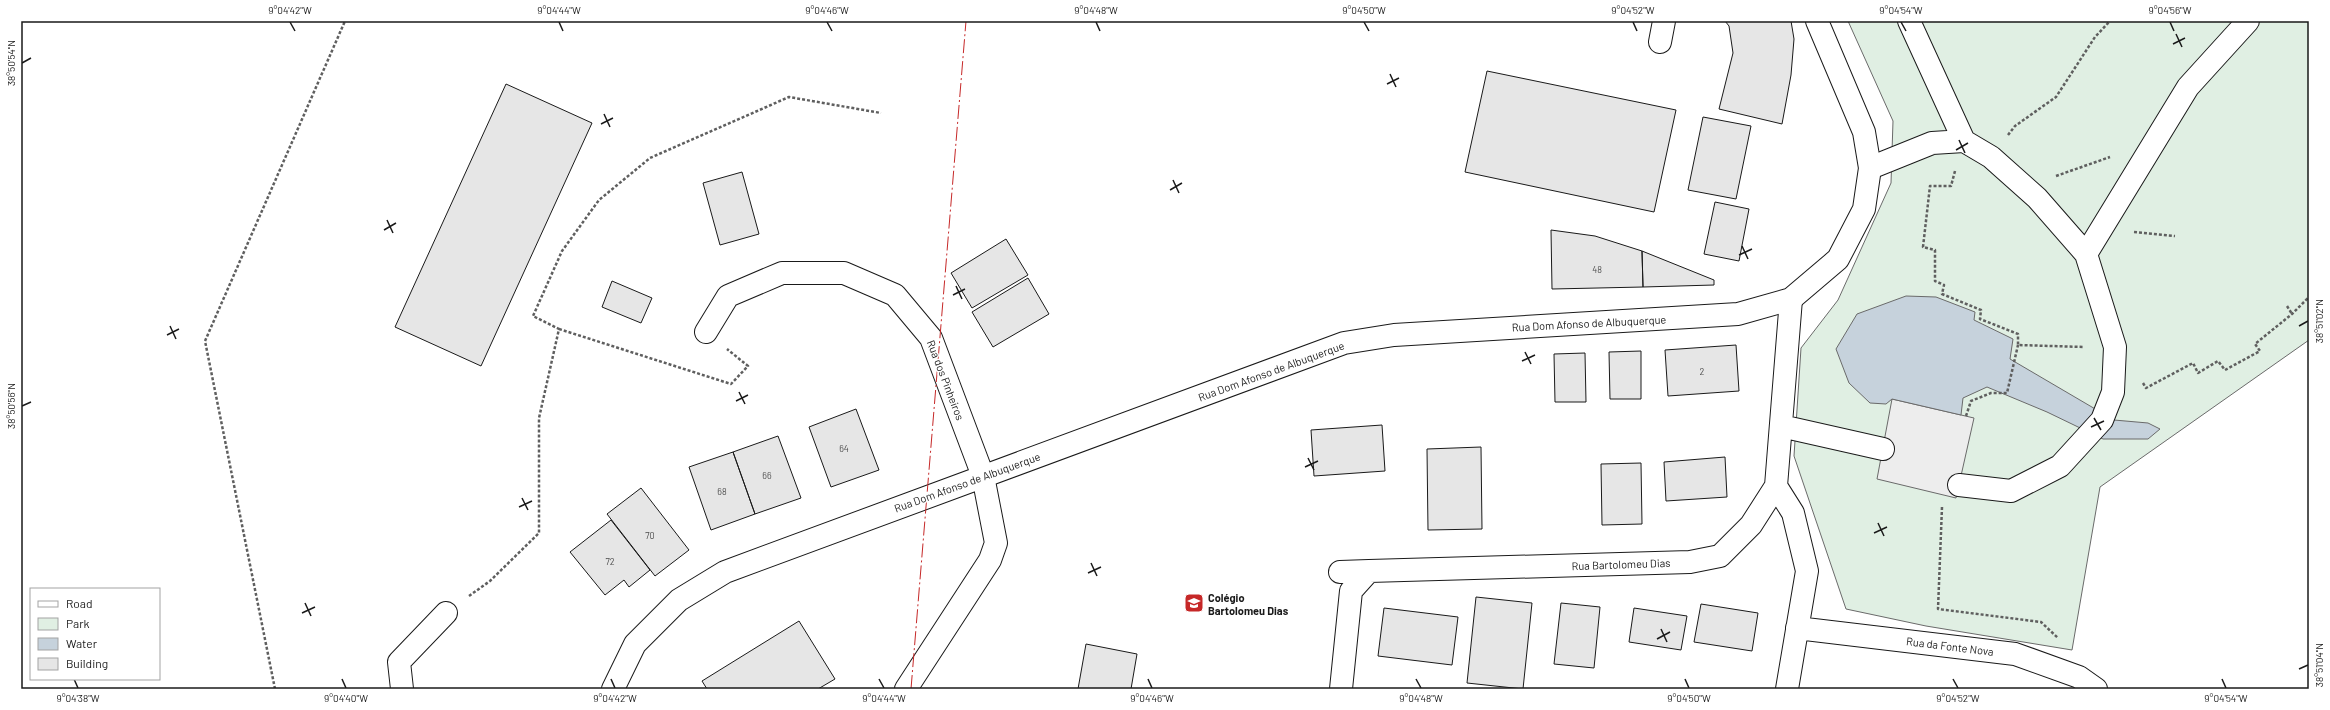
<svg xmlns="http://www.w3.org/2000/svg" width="2330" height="710" font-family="Barlow,sans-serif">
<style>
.green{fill:#e0efe3;stroke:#6a6a6a}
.parking{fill:#ededed;stroke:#6a6a6a}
.water{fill:#c6d2dc;stroke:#6a6a6a}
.building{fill:#e6e6e6;stroke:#1a1a1a}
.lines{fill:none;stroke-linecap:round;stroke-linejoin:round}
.minor-casing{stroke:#1a1a1a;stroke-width:24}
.major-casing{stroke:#1a1a1a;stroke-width:24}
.path{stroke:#5f5f5f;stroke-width:2.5;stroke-dasharray:3 2;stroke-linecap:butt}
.minor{stroke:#fff;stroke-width:22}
.major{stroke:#fff;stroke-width:22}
.power{stroke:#c62828;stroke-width:1;stroke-dasharray:14 3 2 3;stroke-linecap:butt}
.ticks{fill:none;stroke:#1a1a1a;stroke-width:1.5}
.labels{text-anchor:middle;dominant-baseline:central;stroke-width:3;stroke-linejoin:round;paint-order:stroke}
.number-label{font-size:9px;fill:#4d4d4d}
.street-label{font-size:11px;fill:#1a1a1a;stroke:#fff}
.poi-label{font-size:11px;font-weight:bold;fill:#1a1a1a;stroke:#fff;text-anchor:start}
.neatline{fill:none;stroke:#1a1a1a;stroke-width:1.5}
.ticks-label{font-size:10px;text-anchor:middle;fill:#1a1a1a}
</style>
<rect width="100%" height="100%" fill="#fff"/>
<path class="green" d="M1848,21h461v319l-209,147 -28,163 -146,-24 -80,-17 -52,-153 7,-108 37,-48 53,-117 2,-62z"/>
<path class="parking" d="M1892,399l82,19 -18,80 -79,-19z"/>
<path class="water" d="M1906,296l30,1 39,15 -1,8 39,19 -3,20 104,61 34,3 12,6 -12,10h-45l-56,-27 -60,-25 -24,11 -2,17 -69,-16 -6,5 -16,-1 -21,-20 -13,-34 21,-35z"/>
<path class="building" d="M1725,21h66l3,18 -3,36 -9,49 -63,-15 14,-56 -4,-27z
M1487,71l189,39 -22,102 -189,-40z
M506,84l86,39 -111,243 -86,-39z
M1703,117l48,9 -15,73 -48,-9z
M742,172l17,62 -39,11 -17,-62z
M1715,202l34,7 -10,52 -35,-7z
M1551,230l44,6 47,15 1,36 -91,2z
M1006,239l22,36 -56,33 -21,-35z
M1642,251l72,29v5l-71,2z
M1028,278l21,36 -56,33 -21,-35z
M612,281l40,17 -11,25 -39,-16z
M1736,345l3,46 -71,5 -3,-46z
M1641,351v48h-31l-1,-47z
M1585,353l1,49h-31l-1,-48z
M856,409l23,61 -48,17 -22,-60z
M1382,425l3,46 -71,5 -3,-46z
M778,436l23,62 -46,16 -22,-62z
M1481,447l1,82 -54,1 -1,-81z
M733,452l22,62 -44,16 -22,-63z
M1725,457l2,40 -61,4 -2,-39z
M1641,463l1,61 -40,1 -1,-61z
M641,488l48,62 -34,26 -48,-62z
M611,520l39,50 -21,17 -5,-7 -19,15 -35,-43z
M1476,597l56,6 -9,86 -56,-6z
M1561,603l39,4 -6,61 -40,-4z
M1701,604l57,9 -6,38 -58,-9z
M1384,608l74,9 -6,48 -74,-9z
M1634,608l53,8 -6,34 -52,-8z
M799,621l36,58 -17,10h-111l-5,-8z
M1086,644l51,10 -6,35h-53z"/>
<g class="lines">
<g class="minor-casing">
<path id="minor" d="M1909,21l55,120
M1660,42l4,-21
M1870,168l62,-25 32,-2 27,16 46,41 49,56 29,93 -2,45 -11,28 -42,46 -49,25 -52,-6
M2086,254l102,-167 60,-66
M706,332l22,-36 54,-23h62l51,22 36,43 52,138 13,67 -6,17 -84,129
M1781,426l102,23
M1776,486l17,27 14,58 -20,118
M1340,572l29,-1
M1797,628l218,26 64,23 17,12
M402,689l-3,-27 47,-49
M1341,689l10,-98 18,-20 321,-9 30,-6 31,-31 25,-39 15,-187"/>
</g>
<g class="major-casing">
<path id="major" d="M613,689l22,-45 44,-44 46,-28 619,-229 50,-8 344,-21 53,-15 47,-40 26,-50 6,-41 -6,-36 -47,-111"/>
</g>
<path class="path" d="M2008,135l7,-9 41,-29 39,-60 15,-16
M1955,171l-4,15h-21l-7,61 12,3v31l9,4 -2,9 39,16 -1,9 38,15v11l66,2
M2056,176l54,-19
M2134,232l41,4
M2287,306l5,8
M559,329l172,55 17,-18 -21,-17
M2143,383l3,5 47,-25 5,10 20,-12 7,9 35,-19 -5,-7 37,-30 17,-17
M1966,416l5,-15 20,-8h16l11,-48
M1942,507l-4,102 103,13 17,16
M469,596l21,-15 49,-48v-115l20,-89 -26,-13 29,-65 37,-51 51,-42 139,-61 92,16
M275,689l-70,-348 140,-320"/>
<use href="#minor" class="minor"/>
<use href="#major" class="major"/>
<path class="power" d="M911,689l55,-668"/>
</g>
<path class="ticks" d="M290,22l5,9M559,22l4,9M827,22l5,9M1096,22l4,9M1364,22l5,9M1633,22l4,9M1901,22l5,9M2170,22l4,9M2176,34l6,13M2173,44l12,-6M22,63l9,-5M1390,74l6,13M1387,84l12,-6M604,114l6,13M601,124l12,-6M1959,140l6,13M1956,150l12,-7M1173,180l6,13M1170,190l12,-7M387,220l6,13M384,230l12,-7M1742,246l6,13M1739,255l13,-6M956,286l6,13M953,295l12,-6M170,326l6,13M2299,326l9,-5M167,335l12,-6M1525,352l6,12M1522,361l13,-6M739,392l6,12M736,401l12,-6M22,406l9,-4M2094,418l7,12M2091,427l13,-6M1308,458l6,12M1305,467l13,-6M522,498l6,12M519,507l13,-6M1878,523l6,13M1874,533l13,-6M1091,563l6,13M1088,573l13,-6M305,603l6,13M302,613l13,-6M1661,629l6,13M1657,639l13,-7M2299,669l9,-4M74,679l4,9M342,679l4,9M611,679l4,9M879,679l5,9M1148,679l4,9M1416,679l5,9M1685,679l4,9M1953,679l5,9M2222,679l4,9"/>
<defs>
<g id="school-square" transform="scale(1)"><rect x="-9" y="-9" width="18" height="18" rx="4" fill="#c62828" stroke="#fff"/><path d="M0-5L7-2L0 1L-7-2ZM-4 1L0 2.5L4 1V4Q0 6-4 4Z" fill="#fff"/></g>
</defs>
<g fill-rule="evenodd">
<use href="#school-square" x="1194" y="603"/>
</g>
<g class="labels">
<g class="number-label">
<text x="1597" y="269">48</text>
<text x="1702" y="371">2</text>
<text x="844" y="448">64</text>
<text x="767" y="475">66</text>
<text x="722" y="491">68</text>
<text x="650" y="535">70</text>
<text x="610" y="561">72</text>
</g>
<g class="street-label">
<text transform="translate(1589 323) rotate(-3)">Rua Dom Afonso de Albuquerque</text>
<text transform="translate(1271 371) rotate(-20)">Rua Dom Afonso de Albuquerque</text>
<text transform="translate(946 380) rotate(69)">Rua dos Pinheiros</text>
<text transform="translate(967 482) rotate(-20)">Rua Dom Afonso de Albuquerque</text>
<text transform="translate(1621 564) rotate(-2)">Rua Bartolomeu Dias</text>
<text transform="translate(1950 646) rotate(7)">Rua da Fonte Nova</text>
</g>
<g class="poi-label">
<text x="1208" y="597">Colégio<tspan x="1208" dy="13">Bartolomeu Dias</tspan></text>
</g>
</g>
<rect width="2330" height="710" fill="none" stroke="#ffffff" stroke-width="44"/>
<rect x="30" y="588" width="130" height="92" fill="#ffffff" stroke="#a3a3a3"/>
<rect x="38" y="601" width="20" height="6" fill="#ffffff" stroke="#a3a3a3"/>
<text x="66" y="608" font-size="12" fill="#1a1a1a">Road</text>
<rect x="38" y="618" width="20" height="12" fill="#e0efe3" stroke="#a3a3a3"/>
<text x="66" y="628" font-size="12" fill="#1a1a1a">Park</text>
<rect x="38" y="638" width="20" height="12" fill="#c6d2dc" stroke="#a3a3a3"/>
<text x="66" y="648" font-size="12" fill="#1a1a1a">Water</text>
<rect x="38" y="658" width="20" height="12" fill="#e6e6e6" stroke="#a3a3a3"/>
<text x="66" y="668" font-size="12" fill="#1a1a1a">Building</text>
<rect x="22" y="22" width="2286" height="666" class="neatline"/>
<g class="ticks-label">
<text x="290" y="14">9°04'42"W</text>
<text x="559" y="14">9°04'44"W</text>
<text x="827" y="14">9°04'46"W</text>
<text x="1096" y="14">9°04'48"W</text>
<text x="1364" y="14">9°04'50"W</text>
<text x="1633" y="14">9°04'52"W</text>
<text x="1901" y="14">9°04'54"W</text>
<text x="2170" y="14">9°04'56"W</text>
<text transform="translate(11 63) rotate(-90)" y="4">38°50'54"N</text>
<text transform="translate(2319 321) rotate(-90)" y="4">38°51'02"N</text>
<text transform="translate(11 406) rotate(-90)" y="4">38°50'56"N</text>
<text transform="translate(2319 665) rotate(-90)" y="4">38°51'04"N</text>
<text x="78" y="702">9°04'38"W</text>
<text x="346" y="702">9°04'40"W</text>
<text x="615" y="702">9°04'42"W</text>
<text x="884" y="702">9°04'44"W</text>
<text x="1152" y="702">9°04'46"W</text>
<text x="1421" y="702">9°04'48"W</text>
<text x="1689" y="702">9°04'50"W</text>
<text x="1958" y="702">9°04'52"W</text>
<text x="2226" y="702">9°04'54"W</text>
</g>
</svg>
